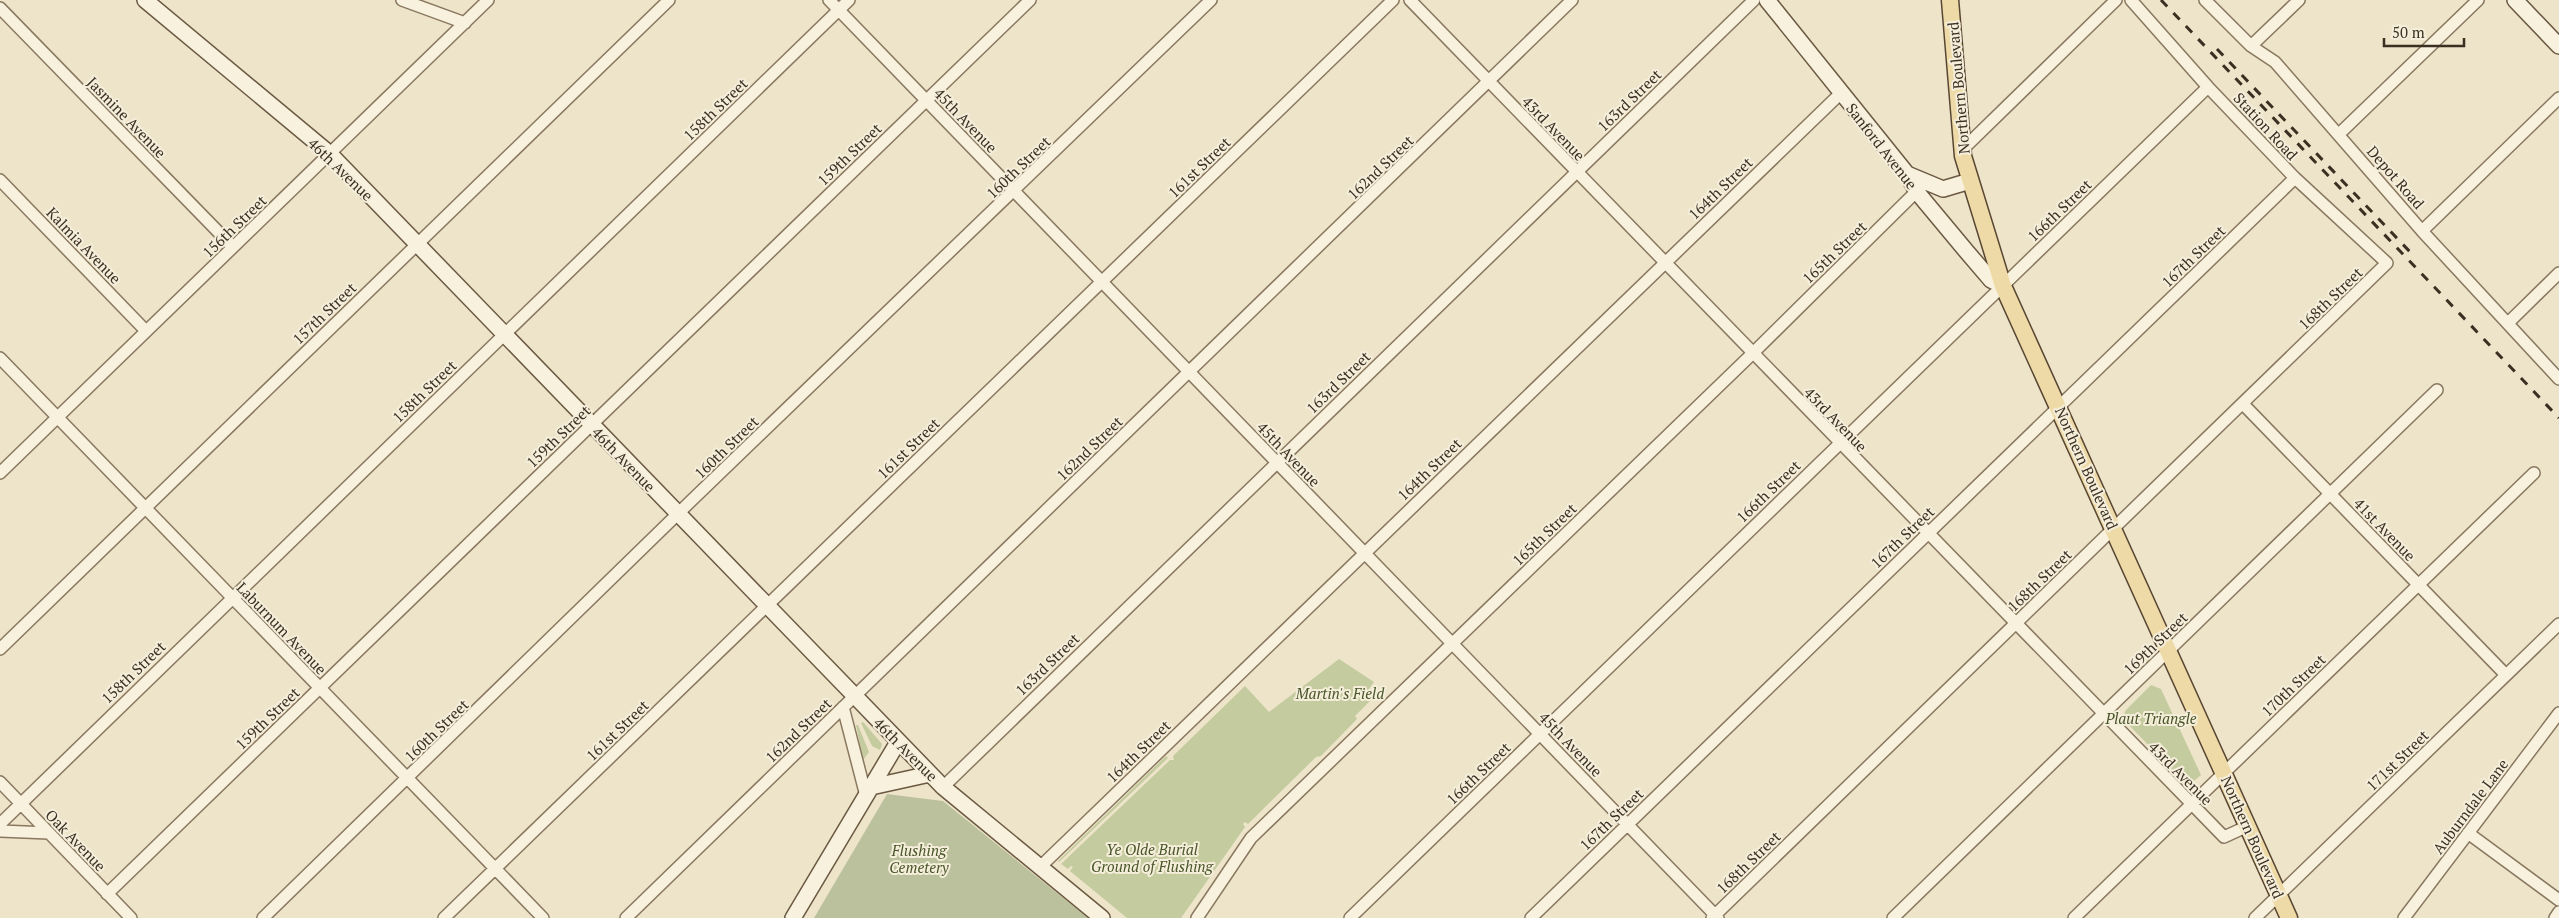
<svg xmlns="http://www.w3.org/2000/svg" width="2559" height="918" font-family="'PT Serif',serif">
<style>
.green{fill:#c4cb9e}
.cemetery{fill:#bbc19d}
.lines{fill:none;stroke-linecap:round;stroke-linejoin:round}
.street-casing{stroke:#89785f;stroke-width:14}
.secondary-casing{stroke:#6b5942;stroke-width:18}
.primary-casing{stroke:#584633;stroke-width:19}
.street{stroke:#f8f1de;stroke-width:11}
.secondary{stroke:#f8f1de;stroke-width:15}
.primary{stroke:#eddaa6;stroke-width:16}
.rail{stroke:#3b2f22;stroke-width:3;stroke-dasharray:9 9;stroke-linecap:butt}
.labels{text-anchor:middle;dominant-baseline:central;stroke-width:4;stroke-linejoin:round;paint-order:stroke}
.street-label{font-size:15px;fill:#3b2f22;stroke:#f5eeda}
.park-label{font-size:15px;font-style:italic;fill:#49562a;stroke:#f5eeda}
</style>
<rect width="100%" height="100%" fill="#ede4ca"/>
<path class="green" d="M1339,659l35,23 -5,7 7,6 -21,21 2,3 -36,37 -5,1 -68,67 -3,-2 -2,2 2,3 -64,91h-54l-57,-47 3,-4 -2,-1 -3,3 -7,-5 109,-104h4l-1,-4 72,-70 24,26z
M2151,685l10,4 40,86 -13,11 -64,-66 1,-9z
M863,722l19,22 -2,6 -8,-4 -11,-23z
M856,725h2l11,27 -6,8z
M1166,756l2,2 -109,104 -1,-1z"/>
<path class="cemetery" d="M887,794l56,7 145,117h-274z"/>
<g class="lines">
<g class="street-casing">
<path id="street" d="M402,0l63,23
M829,0l889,918
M1410,0l814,837 24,-11
M2205,0l46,46 24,16 147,169 137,148
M0,8l233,239
M2251,46l48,-46
M2339,134l139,-134
M1962,150l154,-150
M0,180l146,151
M2422,231l137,-133
M2508,323l51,-50
M0,358l543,560
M2243,404l263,271
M0,473l488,-473
M0,649l669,-649
M843,707l23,89
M0,782l131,136
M943,787l811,-787
M0,824l849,-824
M0,831l49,2
M2468,833l91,67
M1039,868l802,-775
M107,894l923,-894
M263,918l430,-419 518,-499
M444,918l949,-918
M626,918l946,-918
M1197,918l54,-80 501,-484 169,-167
M1350,918l858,-831
M1531,918l764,-740
M1712,918l675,-655 -92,-85 -87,-91 -77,-87
M1893,918l544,-528
M2074,918l460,-445
M2255,918l304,-294
M2404,918l155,-205
M2555,918l4,-6"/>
</g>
<g class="secondary-casing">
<path id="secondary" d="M145,0l185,154 613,633 159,131
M1767,0l140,174 10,18 50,60 24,28 12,6
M2515,0l44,46
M1907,174l36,15 27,-8
M871,787l59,-13
M793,918l105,-176"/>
</g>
<g class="primary-casing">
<path id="primary" d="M1950,0l13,156 40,130 286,632"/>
</g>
<use href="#street" class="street"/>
<use href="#secondary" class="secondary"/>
<use href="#primary" class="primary"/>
<path class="rail" d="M2161,0l398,418
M2217,49l195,205"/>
</g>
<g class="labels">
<g class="street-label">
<text transform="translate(1958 88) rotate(-95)">Northern Boulevard</text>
<text transform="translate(1629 100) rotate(-44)">163rd Street</text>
<text transform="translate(715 109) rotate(-44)">158th Street</text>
<text transform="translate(127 117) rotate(46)">Jasmine Avenue</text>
<text transform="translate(966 120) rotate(46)">45th Avenue</text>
<text transform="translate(2266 126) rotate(47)">Station Road</text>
<text transform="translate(1554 128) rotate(46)">43rd Avenue</text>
<text transform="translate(1882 146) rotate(52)">Sanford Avenue</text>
<text transform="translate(849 154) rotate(-44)">159th Street</text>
<text transform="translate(1018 167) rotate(-44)">160th Street</text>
<text transform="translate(1199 167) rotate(-44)">161st Street</text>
<text transform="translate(1380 167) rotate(-44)">162nd Street</text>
<text transform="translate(341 169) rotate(44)">46th Avenue</text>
<text transform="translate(2396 177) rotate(49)">Depot Road</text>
<text transform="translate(1720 188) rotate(-44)">164th Street</text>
<text transform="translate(2059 210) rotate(-44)">166th Street</text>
<text transform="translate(234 226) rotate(-44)">156th Street</text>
<text transform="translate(84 245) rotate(46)">Kalmia Avenue</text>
<text transform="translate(1834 252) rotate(-44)">165th Street</text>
<text transform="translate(2193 256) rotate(-44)">167th Street</text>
<text transform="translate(2330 298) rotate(-44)">168th Street</text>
<text transform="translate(324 313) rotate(-44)">157th Street</text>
<text transform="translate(1338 382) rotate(-44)">163rd Street</text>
<text transform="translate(424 391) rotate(-44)">158th Street</text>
<text transform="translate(1836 419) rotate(46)">43rd Avenue</text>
<text transform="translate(558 436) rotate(-44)">159th Street</text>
<text transform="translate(726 447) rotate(-44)">160th Street</text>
<text transform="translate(908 448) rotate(-44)">161st Street</text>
<text transform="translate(1089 448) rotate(-44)">162nd Street</text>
<text transform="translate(1289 454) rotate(46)">45th Avenue</text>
<text transform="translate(624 459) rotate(46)">46th Avenue</text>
<text transform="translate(2087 468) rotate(66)">Northern Boulevard</text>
<text transform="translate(1429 469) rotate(-44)">164th Street</text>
<text transform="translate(1768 491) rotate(-44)">166th Street</text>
<text transform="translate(2385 529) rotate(46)">41st Avenue</text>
<text transform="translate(1544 534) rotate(-44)">165th Street</text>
<text transform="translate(1902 537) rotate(-44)">167th Street</text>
<text transform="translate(2039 580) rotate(-44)">168th Street</text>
<text transform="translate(282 628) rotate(46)">Laburnum Avenue</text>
<text transform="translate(2155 643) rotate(-44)">169th Street</text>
<text transform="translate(1047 664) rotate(-44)">163rd Street</text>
<text transform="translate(133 672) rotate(-44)">158th Street</text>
<text transform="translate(2293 685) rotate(-44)">170th Street</text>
<text transform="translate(267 718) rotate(-44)">159th Street</text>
<text transform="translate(436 730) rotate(-44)">160th Street</text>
<text transform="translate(617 730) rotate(-44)">161st Street</text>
<text transform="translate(798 730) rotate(-44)">162nd Street</text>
<text transform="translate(1571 744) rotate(46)">45th Avenue</text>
<text transform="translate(906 749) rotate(45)">46th Avenue</text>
<text transform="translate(1138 751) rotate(-44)">164th Street</text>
<text transform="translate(2397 760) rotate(-44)">171st Street</text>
<text transform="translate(1478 773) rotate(-44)">166th Street</text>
<text transform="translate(2181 773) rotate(45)">43rd Avenue</text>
<text transform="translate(2470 806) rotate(-53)">Auburndale Lane</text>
<text transform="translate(1611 819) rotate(-44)">167th Street</text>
<text transform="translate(2253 837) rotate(66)">Northern Boulevard</text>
<text transform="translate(76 840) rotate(46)">Oak Avenue</text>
<text transform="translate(1748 862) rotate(-44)">168th Street</text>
</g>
<g class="park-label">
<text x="1340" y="693">Martin's Field</text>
<text x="2151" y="718">Plaut Triangle</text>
<text x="1152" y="849">Ye Olde Burial<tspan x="1152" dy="17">Ground of Flushing</tspan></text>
<text x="919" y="850">Flushing<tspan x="919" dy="17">Cemetery</tspan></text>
</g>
</g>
<path d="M2384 38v8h80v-8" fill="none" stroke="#3b2f22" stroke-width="2.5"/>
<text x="2392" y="38" font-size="15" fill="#3b2f22" stroke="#f5eeda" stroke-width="4" paint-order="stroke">50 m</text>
</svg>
